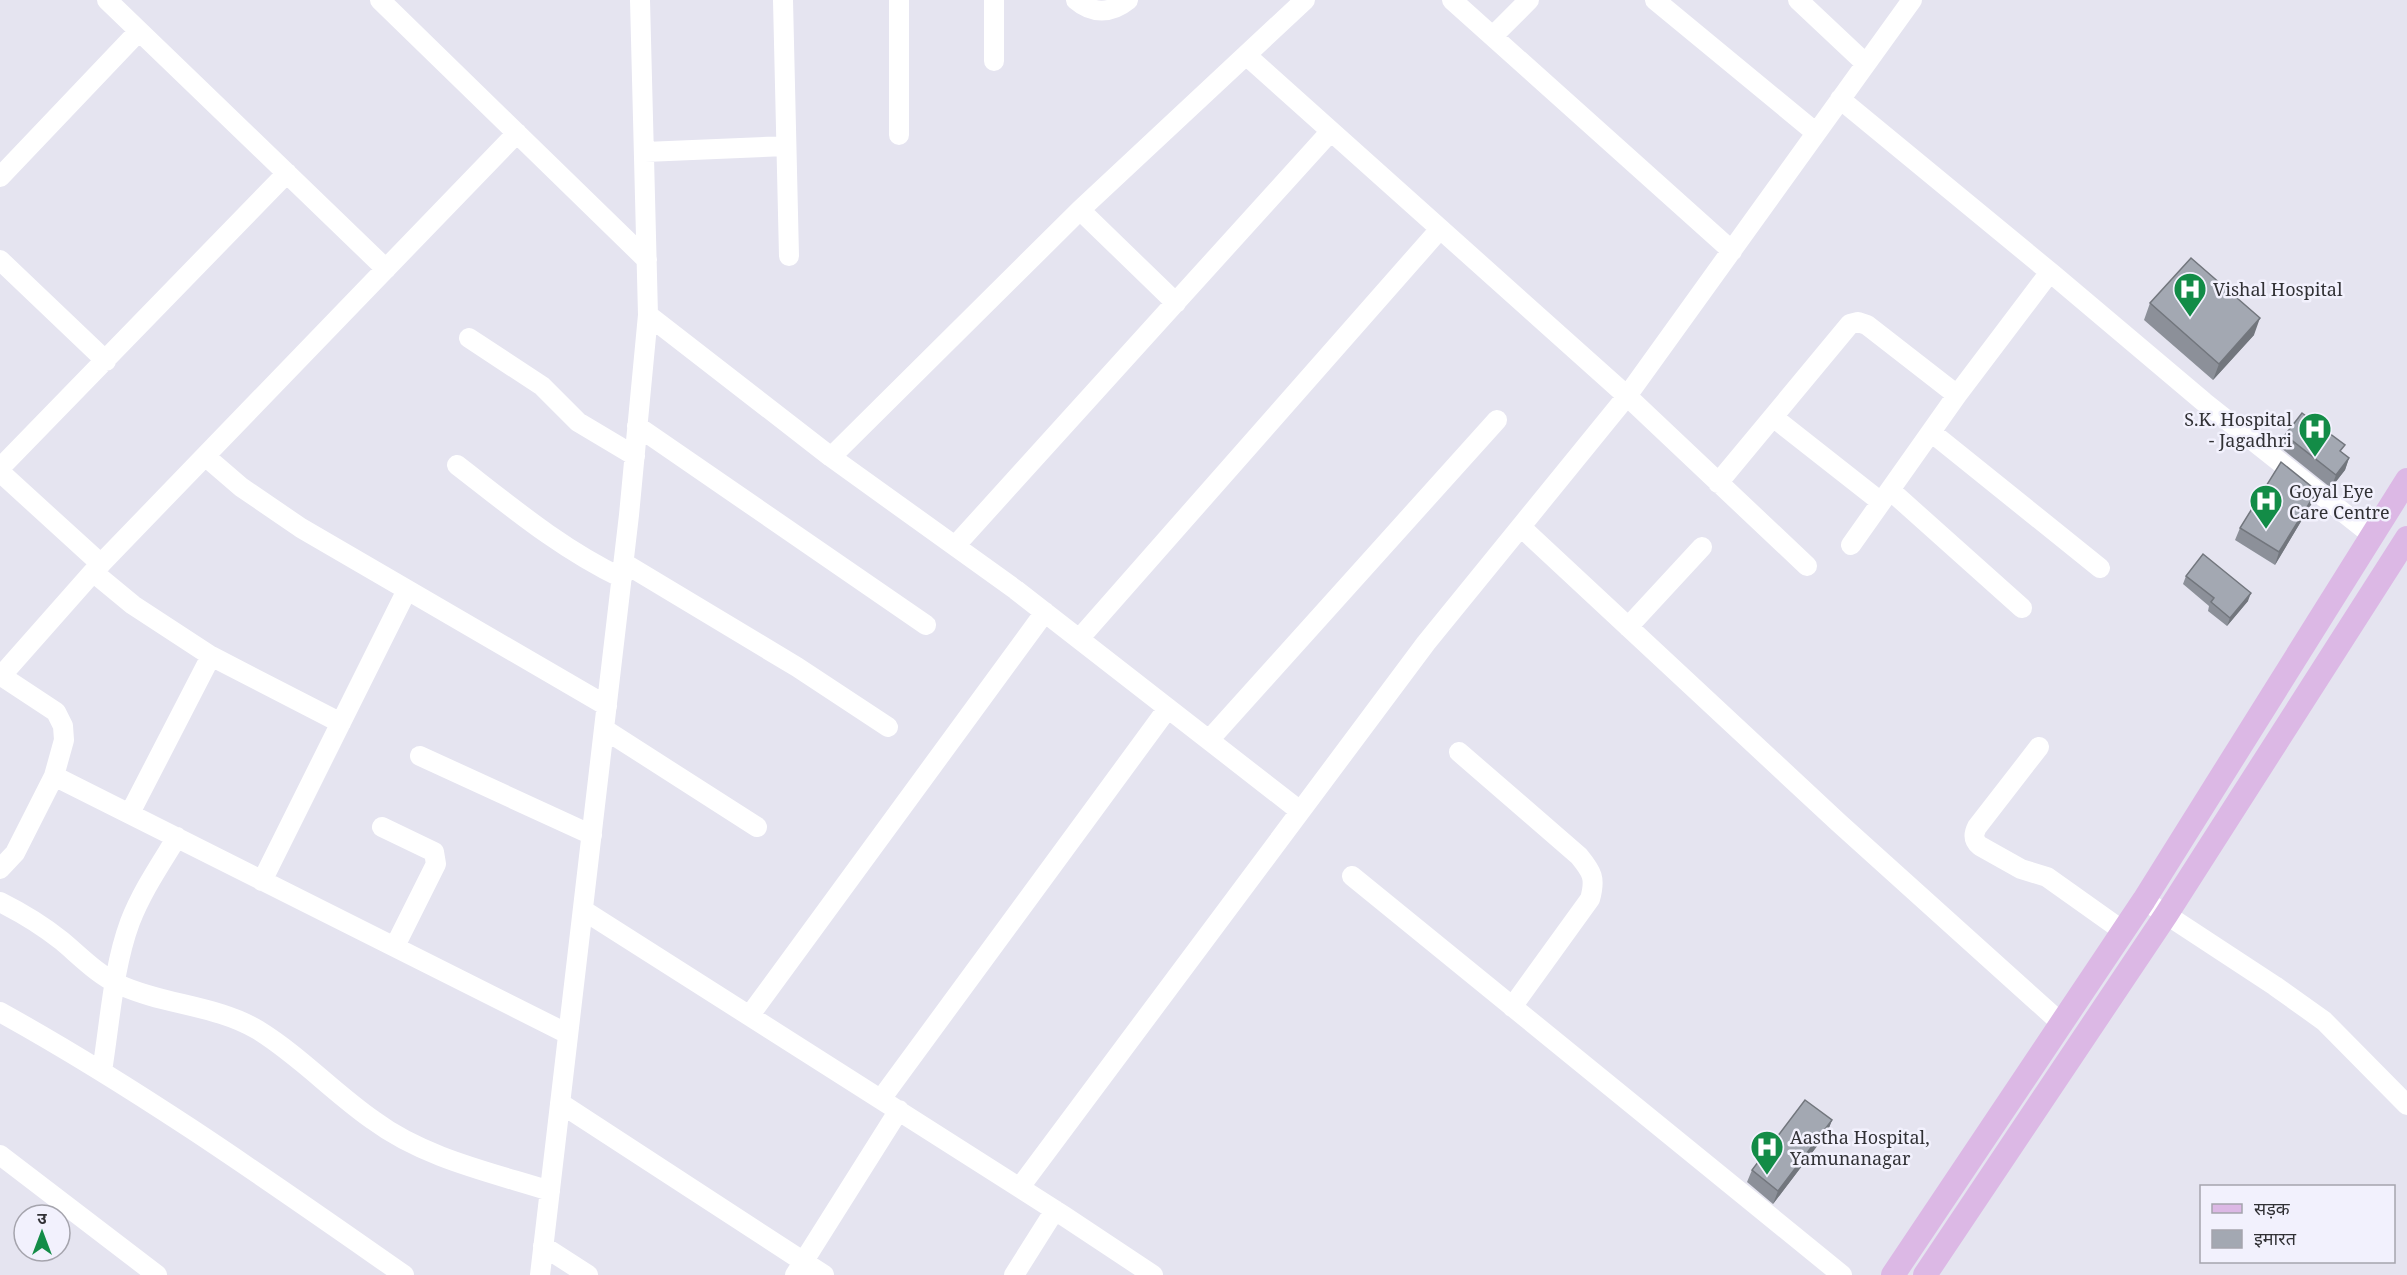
<svg xmlns="http://www.w3.org/2000/svg" width="2407" height="1275" font-family="'Noto Serif','Noto Sans Devanagari',serif">
<style>
.lines{fill:none;stroke-linecap:round;stroke-linejoin:round}
.minor{stroke:#fff;stroke-width:20}
.major{stroke:#dcb8e5;stroke-width:24}
.wall{fill:#8c9099}
.shaded-wall{fill:#72767d}
.building{fill:#a3a8b2;stroke:#72767d;stroke-width:1.5}
.labels{text-anchor:middle;dominant-baseline:central;stroke-width:5;stroke-linejoin:round;paint-order:stroke}
.poi-label{font-size:18px;fill:#313135;stroke:#f2f1fd;text-anchor:start}
</style>
<rect width="100%" height="100%" fill="#e5e4f0"/>
<g class="lines">
<path class="minor" d="M107,0l279,269
M380,0l267,260
M783,0l6,256
M994,0v61
M1076,0c16,14 35,14 52,0
M1452,0l280,251
M1655,0l160,132
M1798,0l67,63
M1493,36l36,-36
M1246,55l381,341 180,170
M1840,99l210,173
M899,135v-135
M645,152l141,-6
M0,177l139,-146
M1080,210l96,93
M0,260l106,101
M648,315l183,142 185,133 284,221
M469,338l73,48 36,36 57,34
M1773,417l108,85
M637,426l289,199
M1931,432l169,136
M205,456l36,31 60,41 306,178
M831,457l249,-247 225,-210
M457,465c53,41 104,84 165,113
M0,468l287,-295
M0,472l101,92
M1718,483l132,-159 8,-2 9,3 90,70
M1890,490l132,118
M1521,527l318,296 222,200
M1851,545l106,-150 93,-123 154,130 169,134
M955,546l376,-415
M624,563l173,104 91,60
M93,572l40,33 78,51 130,67
M1628,627l74,-80
M1079,639l361,-410
M0,675l56,37 7,14 1,14 -10,36 -39,77 -15,16
M1,676l92,-104 424,-439
M604,729l153,98
M1209,740l288,-320
M2039,747l-62,80c-4,8 -4,13 3,19l41,23 26,8 76,54
M1459,752l120,104c13,16 17,22 11,43l-78,108
M420,756l172,79
M54,776l514,258
M130,813l81,-157
M382,827l52,25 2,12 -41,82
M1352,876l490,399
M262,881l145,-291
M2144,900l131,86 49,35 83,84
M0,902c22,11 42,23 62,39 18,15 36,34 58,44 44,20 96,20 138,45 42,26 75,62 115,90 51,38 117,52 177,71
M583,910l481,306 89,59
M0,1012c141,78 272,171 404,263
M750,1015l295,-403
M102,1071c8,-49 11,-103 28,-149 12,-31 30,-57 47,-85
M881,1099l287,-391
M560,1103l264,172
M0,1155l157,120
M1020,1187l406,-544 201,-247 285,-396
M543,1246l45,29
M540,1275l89,-760 19,-200 -8,-315
M795,1275l104,-165
M1014,1275l41,-65"/>
<path class="major" d="M1893,1275l251,-375 263,-420
M1925,1275l241,-360 241,-377"/>
</g>
<path class="wall" d="M2150,303l104,32 -41,45 -69,-60z
M2285,435l57,17 7,6 -4,12 -14,18 -50,-40z
M2317,491l-5,12 -37,62 -40,-25 5,-12z
M2186,576l62,25 -21,25 -19,-15 1,-5 -26,-22z
M1832,1120l-5,13 -54,71 -26,-22 5,-12z"/>
<path class="shaded-wall" d="M2260,318l-6,17 -41,45 6,-16z
M2349,458l-4,12 -14,18 5,-13z
M2317,491l-5,12 -37,62 4,-13z
M2251,593l-3,8 -21,25 3,-8z
M1832,1120l-5,13 -54,71 5,-13z"/>
<path class="building" d="M2191,258l69,60 -41,46 -69,-61z
M2302,413l43,32 -5,6 9,7 -13,17 -51,-40z
M2281,462l36,29 -38,61 -39,-24z
M2203,554l48,39 -21,25 -19,-16 3,-4 -28,-22z
M1805,1100l27,20 -54,71 -26,-21z"/>
<defs>
<g id="hospital-pin" transform="scale(1.725)"><path d="M0 17L-7.5 6A9.5 9.5 0 1 1 7.5 6Z" fill="#138c47" stroke="#f2f1fd"/><path d="M-5-5h3v3.5h4V-5h3V5h-3V1.5h-4V5h-3Z" fill="#fff"/></g>
</defs>
<g fill-rule="evenodd">
<use href="#hospital-pin" x="2190" y="289"/>
<use href="#hospital-pin" x="2315" y="429"/>
<use href="#hospital-pin" x="2266" y="501"/>
<use href="#hospital-pin" x="1767" y="1147"/>
</g>
<g class="labels">
<g class="poi-label">
<text x="2213" y="289">Vishal Hospital</text>
<text x="2292" y="419" text-anchor="end">S.K. Hospital<tspan x="2292" dy="21">- Jagadhri</tspan></text>
<text x="2289" y="491">Goyal Eye<tspan x="2289" dy="21">Care Centre</tspan></text>
<text x="1790" y="1137">Aastha Hospital,<tspan x="1790" dy="21">Yamunanagar</tspan></text>
</g>
</g>
<rect x="2200" y="1185" width="195" height="78" fill="#f2f1fd" stroke="#a5a4ad" stroke-width="1.5"/>
<rect x="2212" y="1204" width="30" height="9" fill="#dcb8e5" stroke="#a5a4ad" stroke-width="1.5"/>
<text x="2254" y="1215" font-size="18" fill="#313135">सड़क</text>
<rect x="2212" y="1230" width="30" height="18" fill="#a3a8b2" stroke="#a5a4ad" stroke-width="1.5"/>
<text x="2254" y="1245" font-size="18" fill="#313135">इमारत</text>
<g transform="translate(42 1233)"><circle r="28" fill="#f2f1fd" stroke="#a5a4ad" stroke-width="1.5"/>
<path d="M0-4.5L10 22L0 15L-10 22Z" fill="#138c47"/>
<text y="-9" font-size="16" font-weight="bold" text-anchor="middle" fill="#313135">उ</text>
</g>
</svg>
